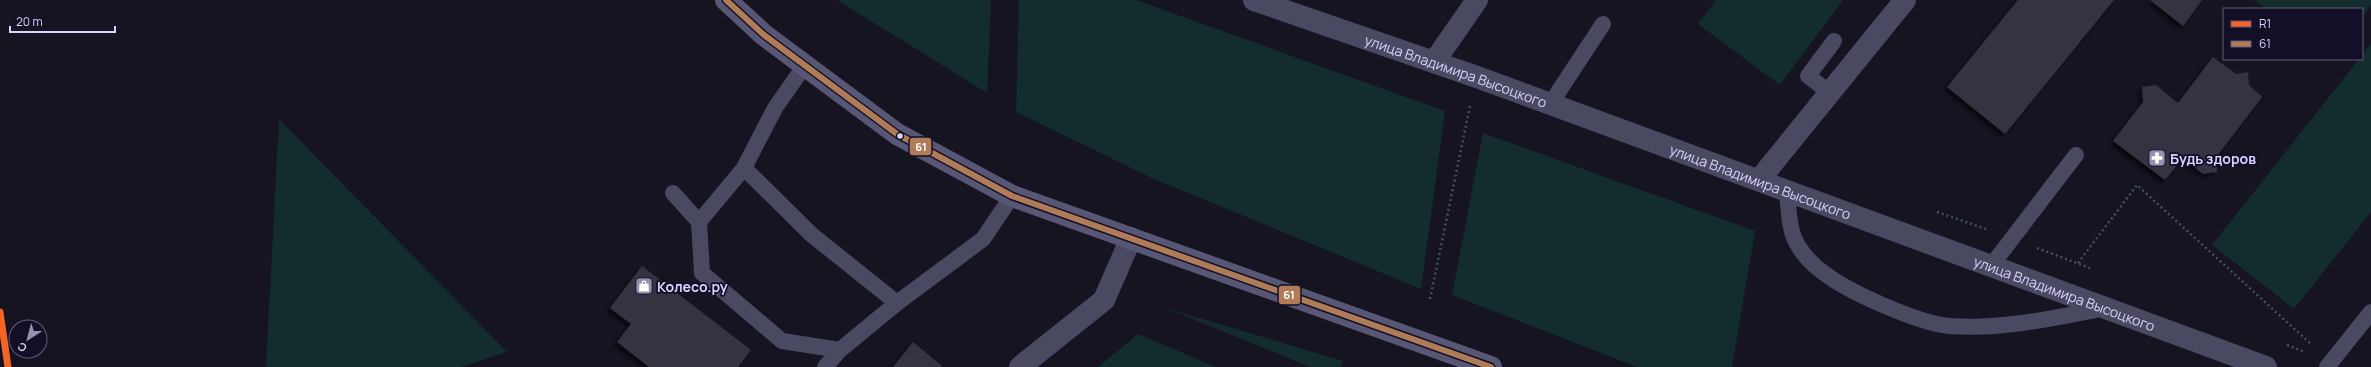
<svg xmlns="http://www.w3.org/2000/svg" width="2371" height="367" font-family="Manrope,sans-serif">
<style>
.green{fill:#132c2d}
.building{fill:#343243;filter:url(#shadow)}
.lines{fill:none;stroke-linecap:round;stroke-linejoin:round}
.path{stroke:#44505f;stroke-width:2.5;stroke-dasharray:2 3;stroke-linecap:butt}
.service{stroke:#4a4962;stroke-width:16}
.minor{stroke:#4a4962;stroke-width:22}
.secondary{stroke:#575674;stroke-width:22}
.bus-1-casing{stroke:#130f26;stroke-width:9}
.bus-1{stroke:#b07c57;stroke-width:6}
.rail-1-casing{stroke:#130f26;stroke-width:10}
.rail-1{stroke:#f26522;stroke-width:7}
.bus-dot{fill:#d9d4ff;stroke:#130f26;stroke-width:1.5}
.labels{text-anchor:middle;dominant-baseline:central;stroke-width:3.5;stroke-linejoin:round;paint-order:stroke}
.street-label{font-size:14px;fill:#d9d4ff;stroke:#130f26}
.poi-label{font-size:14px;font-weight:bold;fill:#d9d4ff;stroke:#130f26;text-anchor:start}
.line-badge{stroke:#130f26;stroke-width:1.5}
.badge-label{font-size:11px;text-anchor:middle;font-weight:bold;fill:#fff}
</style>
<defs>
<filter id="shadow"><feDropShadow dx="-3.5" dy="3.5" stdDeviation="2" flood-color="#0009"/></filter>
</defs>
<rect width="100%" height="100%" fill="#161421"/>
<path class="green" d="M837,0h154l-4,93z
M1019,0h117l309,111 -24,178 -267,-110 -138,-67z
M1716,0h127l-63,85 -82,-61z
M2254,0h117v6l-9,11v-8h-97z
M2371,44v168l-77,97 -82,-64 147,-186h3v-4z
M279,119l228,233 -46,15h-195z
M1483,133l272,98 -23,136h-95l-185,-72z
M1166,308l177,53 -2,6h-31z
M1138,334l78,33h-118z"/>
<path class="building" d="M2018,0h96l-109,134 -58,-47z
M2150,0h52l-19,26z
M2213,57l23,17 12,-2 1,13 13,12 -45,59v16l-14,2 -20,-16 -18,22 -52,-39 30,-39 -1,-15 14,-2 22,18z
M642,266l109,84 -13,17h-89l-32,-25 14,-18 -21,-16z
M913,342l29,24 -1,1h-48z"/>
<g class="lines">
<path class="path" d="M1937,212l49,17
M2037,248l53,20
M2078,263l59,-78 175,160
M1430,299l40,-193
M2287,345l18,7"/>
<path class="service" d="M1830,93l-22,-17 26,-35
M1551,103l52,-79
M744,168l68,67 85,68 86,-64 29,-43
M1787,191c2,18 1,40 12,56 5,9 16,20 25,26 24,19 94,50 125,53 52,4 105,-8 156,-18
M673,193l26,29 45,-54 31,-60 30,-43
M699,222l3,51 80,68 58,9
M1991,266l85,-111
M825,367l15,-17 57,-47
M2327,367l44,-55"/>
<g class="minor">
<path id="s1" d="M1254,0l223,77 789,290"/>
<path d="M1434,62l43,-62"/>
<path d="M1759,180l146,-180"/>
<path d="M1020,367l84,-67 27,-62"/>
</g>
<path class="secondary" d="M726,0l38,35 133,99 115,62 479,171"/>
<g class="bus-1-casing">
<path id="bus-1" d="M726,0l38,35 133,99 115,62 479,171"/>
</g>
<use href="#bus-1" class="bus-1"/>
<g class="rail-1-casing">
<path id="rail-1" d="M0,312l8,55"/>
</g>
<use href="#rail-1" class="rail-1"/>
</g>
<defs>
<g id="pharmacy-square" transform="scale(0.9)"><rect x="-9" y="-9" width="18" height="18" rx="4" fill="#9591b1" stroke="#130f26"/><path d="M-2-6h4v4h4v4h-4v4h-4v-4h-4v-4h4Z" fill="#fff"/></g>
<g id="shop-square" transform="scale(0.9)"><rect x="-9" y="-9" width="18" height="18" rx="4" fill="#9591b1" stroke="#130f26"/><path d="M-5-2.5h2.3a2.7 3.5 0 0 1 5.4 0H5L5.5 6h-11ZM-1.5-2.5h3a1.5 2.3 0 0 0-3 0Z" fill="#fff"/></g>
</defs>
<g fill-rule="evenodd">
<use href="#pharmacy-square" x="2157" y="158"/>
<use href="#shop-square" x="644" y="286"/>
</g>
<circle class="bus-dot" cx="900" cy="136" r="3.5"/>
<g class="labels">
<g class="street-label">
<text stroke="none"><textPath href="#s1" startOffset="214">улица Владимира Высоцкого</textPath></text>
<text stroke="none"><textPath href="#s1" startOffset="538">улица Владимира Высоцкого</textPath></text>
<text stroke="none"><textPath href="#s1" startOffset="862">улица Владимира Высоцкого</textPath></text>
</g>
<g class="poi-label">
<text x="2170" y="158">Будь здоров</text>
<text x="657" y="286">Колесо.ру</text>
</g>
</g>
<g class="line-badge">
<rect x="909" y="137" width="23" height="19" rx="4" fill="#b07c57"/>
<rect x="1278" y="285" width="23" height="20" rx="4" fill="#b07c57"/>
</g>
<g class="badge-label">
<text x="921" y="151">61</text>
<text x="1289" y="299">61</text>
</g>
<rect x="2223" y="8" width="140" height="52" fill="#130f26" stroke="#625e7d"/>
<rect x="2231" y="21" width="20" height="6" fill="#f26522" stroke="#625e7d"/>
<text x="2259" y="28" font-size="12" fill="#d9d4ff">R1</text>
<rect x="2231" y="41" width="20" height="6" fill="#b07c57" stroke="#625e7d"/>
<text x="2259" y="48" font-size="12" fill="#d9d4ff">61</text>
<g transform="translate(28 339) rotate(216)"><circle r="19" fill="#130f26" stroke="#625e7d"/>
<path d="M0-3L7 15L0 10L-7 15Z" fill="#9591b1"/>
<text y="-6" font-size="11" font-weight="bold" text-anchor="middle" fill="#d9d4ff">С</text>
</g>
<path d="M10 26v6h105v-6" fill="none" stroke="#d9d4ff" stroke-width="2"/>
<text x="16" y="26" font-size="12" fill="#d9d4ff" stroke="#130f26" stroke-width="3" paint-order="stroke">20 m</text>
</svg>
